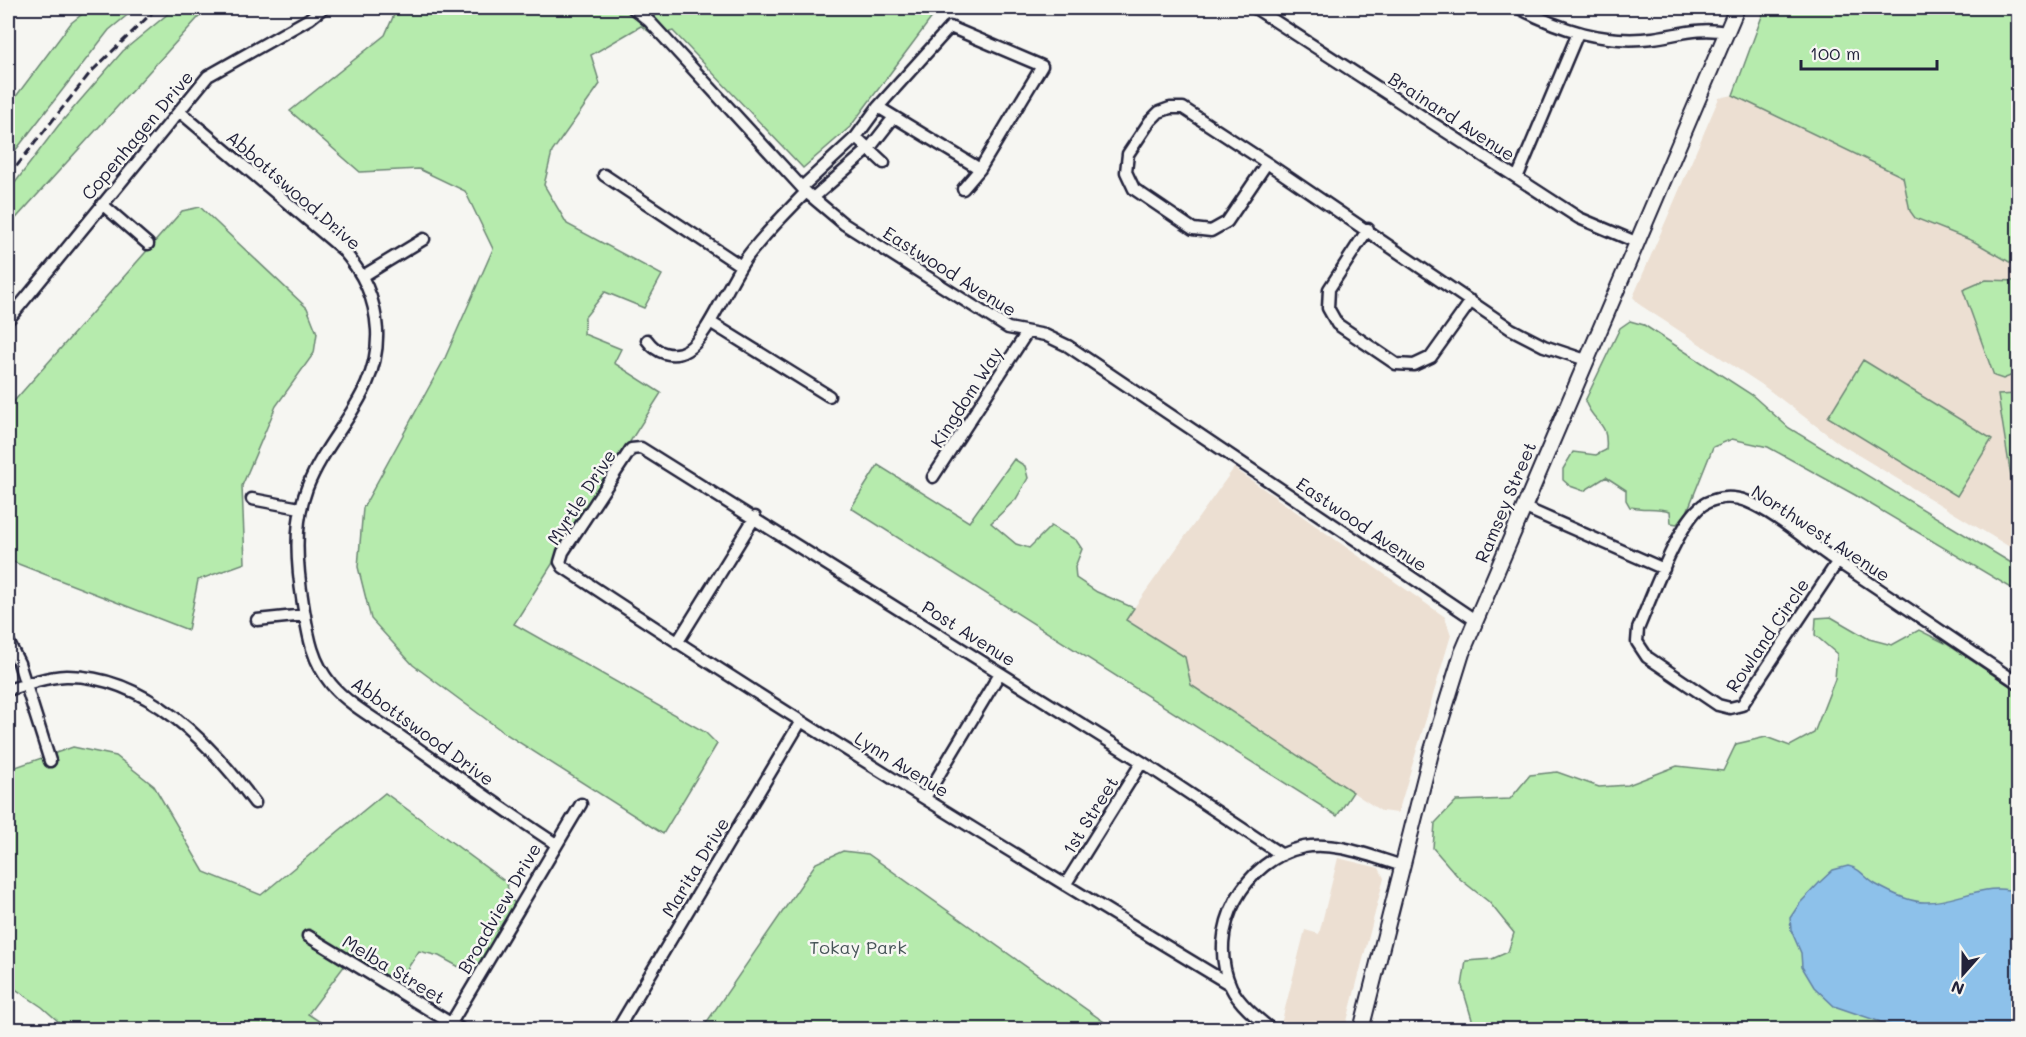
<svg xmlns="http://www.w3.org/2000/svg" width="2026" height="1037" font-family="Mali,sans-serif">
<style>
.built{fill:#ecdfd2}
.green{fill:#b6ebad;stroke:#6c8674;stroke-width:1.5}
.water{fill:#8dc1ea;stroke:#6281a4;stroke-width:1.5}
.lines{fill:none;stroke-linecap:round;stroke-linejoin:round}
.minor-casing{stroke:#22223b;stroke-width:15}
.major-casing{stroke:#22223b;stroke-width:18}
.minor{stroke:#f6f6f2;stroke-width:10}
.major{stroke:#f6f6f2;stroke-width:14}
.rail{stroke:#22223b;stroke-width:3;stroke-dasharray:9 4.5;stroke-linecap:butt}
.labels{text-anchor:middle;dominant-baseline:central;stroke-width:5;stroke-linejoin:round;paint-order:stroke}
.street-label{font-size:18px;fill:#22223b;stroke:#f6f6f2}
.park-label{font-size:18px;fill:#475458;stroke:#f6f6f2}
</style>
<rect width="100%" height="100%" fill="#f6f6f2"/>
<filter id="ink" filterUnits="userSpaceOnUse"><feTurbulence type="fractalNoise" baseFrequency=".0167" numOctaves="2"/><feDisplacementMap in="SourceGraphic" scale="12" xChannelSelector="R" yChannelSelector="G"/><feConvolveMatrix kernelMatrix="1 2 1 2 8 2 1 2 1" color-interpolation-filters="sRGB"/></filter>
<g filter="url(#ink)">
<path class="built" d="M1733,95l170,82 7,34 63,30 45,26v285l-178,-108 -79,-60 -121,-79 -7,-8 86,-199z
M1234,468l211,149 6,18 -53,178 -17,-2 -190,-126 -6,-28 -59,-38z
M1338,858l41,10 5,10 -39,151h-62l-3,-1 25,-98 14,4z"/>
<path class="green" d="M90,8h46l-27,22 -101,130v-53l63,-84z
M175,8h32l-199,219v-35l50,-66 65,-75z
M397,8h542l-89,119 -47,41 -130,-137 -18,5 -14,-10 -50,29 9,29 -48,68 -8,33 23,39 95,51 -18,33 -39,-16 -20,25 -1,17 37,15 -7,14 47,30 -147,231 191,108 12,12 -54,90 -157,-100 -93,-69 -42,-46 -13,-52 5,-59 82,-150 48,-109 -28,-58 -46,-22 -59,3 -70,-61 95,-76z
M1765,8h253v259l-45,-26 -58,-23 -5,-7 -7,-34 -170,-82z
M200,207l107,101 10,25 -3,20 -38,53 -34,80 3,77 -47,17 -10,50 -180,-70v-152l174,-197z
M1986,280l32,1v92l-15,6 -9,-3 -31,-86z
M1630,321l14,4 108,70 37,33 229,139v25l-163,-97 -87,-48 -36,-8 -19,8 -26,65 -10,12 -6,-1 -1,-12c-15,-4 -25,-1 -40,-4l-4,-7v-10l-20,-13 -22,14 -14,-5 -7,-6v-11l10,-17 23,3 10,-5c3,-30 -12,-25 -21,-49l35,-73z
M1863,360l129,79 -35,57 -129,-79z
M2018,394v127l-20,-126z
M1014,459l11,7 3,12 -12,21 -25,24 25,21 13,4 22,-22 25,14 6,9 -7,18 1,11 21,14 37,16 -8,12 59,37 6,28 162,107 -16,24 -486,-308 27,-43 91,57z
M1831,617l38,22 23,6 27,-15 28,14 71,47v338h-555l10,-6 -11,-37 4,-25 26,-2 16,-7 6,-19 -25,-31 -29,-23 -27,-31 2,-25 21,-22 54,-2 20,-24 27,-3 42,15 29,-2 49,-19 46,5 13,-27 30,-7 24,9 24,-13 21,-54 2,-25 -22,-19 1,-17z
M73,747l43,9 38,30 50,86 57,23 124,-102 122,90 2,14 15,16 -41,67 -44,-24 -20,-5 -29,44 -45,-30 -37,49 23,15h-264l-25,-22 -34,-23v-210l2,-5z
M843,851l25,3 246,175h-412l114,-166z"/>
<path class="water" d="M1848,866c12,2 17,12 27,18 14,8 36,19 52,18 31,0 62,-22 91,-9l-1,136h-116l-67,-23 -20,-19 -12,-20 -1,-14 -10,-23 -1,-12 10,-15 20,-21 13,-12z"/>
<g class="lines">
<g class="minor-casing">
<path id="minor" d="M633,8l17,14 156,170 38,32 164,104 37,7 23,11 407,274
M1255,8l324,210 57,24
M1519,8c42,22 85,36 134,30 28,-4 45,-11 74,-6
M1170,108h13l84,55 -40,59 -16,9 -18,-2 -59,-40 -8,-17 2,-18 22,-33 9,-9z
M180,112l162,137c21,24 33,48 35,81 3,66 -48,101 -70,158 -14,37 -10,78 -4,116 5,30 8,56 28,80 16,20 51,39 72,54 51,36 101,72 153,106
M856,137l28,26
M1267,163l244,166 33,17 42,14
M604,175l137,91
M1517,178l61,-145
M802,187l54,-50 22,-30
M963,189l17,-20 62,-103 -92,-39 -72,80 102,62
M813,198l56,-49 25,-32
M102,204l46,40
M1368,229l-39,60 -1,19 9,16 59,40 18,1 17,-8 40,-56
M363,276l61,-37
M8,320l200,-244 101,-57 14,-11
M710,322l119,74
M647,340c9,13 26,19 40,10 20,-11 43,-71 60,-93 18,-24 39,-44 59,-65
M933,477l93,-143
M252,499l48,9
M1523,507l141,62
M1838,561l-96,144 -12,3 -12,-3 -71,-48 -10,-15 1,-13c12,-28 43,-114 68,-126 12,-6 27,-7 40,-2 29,12 57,37 83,55 64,42 126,85 189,127
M257,620l48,-5
M8,641l11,22 31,98
M677,643l78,-126
M8,690c18,-6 38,-13 58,-14 80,-1 145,68 189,127
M925,798l75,-125
M1065,885l77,-123
M308,936l154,94
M1229,984c-224,-135 -448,-272 -666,-417l-3,-5 3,-10 68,-103 10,-1 501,314 140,93
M447,1030l134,-226
M617,1030l184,-309
M1272,1030c-15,-12 -33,-26 -41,-43 -26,-57 14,-128 73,-140 32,-6 68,10 99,19"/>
</g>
<g class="major-casing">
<path id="major" d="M1361,1030l70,-277 31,-100 275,-645"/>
</g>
<use href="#minor" class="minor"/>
<use href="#major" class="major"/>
<path class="rail" d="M8,177l82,-104 67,-65"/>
</g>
</g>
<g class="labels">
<g class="street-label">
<text transform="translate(1452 116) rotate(33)">Brainard Avenue</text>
<text transform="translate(137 135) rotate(-50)">Copenhagen Drive</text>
<text transform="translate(294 190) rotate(41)">Abbottswood Drive</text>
<text transform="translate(950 271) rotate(32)">Eastwood Avenue</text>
<text transform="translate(966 397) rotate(-57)">Kingdom Way</text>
<text transform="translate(581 497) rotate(-57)">Myrtle Drive</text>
<text transform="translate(1505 502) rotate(-67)">Ramsey Street</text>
<text transform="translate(1362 524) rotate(34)">Eastwood Avenue</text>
<text transform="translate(1821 533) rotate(33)">Northwest Avenue</text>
<text transform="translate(969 633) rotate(32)">Post Avenue</text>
<text transform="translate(1767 635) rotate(-56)">Rowland Circle</text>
<text transform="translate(423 731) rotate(36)">Abbottswood Drive</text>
<text transform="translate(902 764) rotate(32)">Lynn Avenue</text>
<text transform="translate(1090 815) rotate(-58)">1st Street</text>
<text transform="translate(695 867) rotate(-59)">Marita Drive</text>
<text transform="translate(499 908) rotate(-60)">Broadview Drive</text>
<text transform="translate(394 969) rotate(31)">Melba Street</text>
</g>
<g class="park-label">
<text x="858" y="947">Tokay Park</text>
</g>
</g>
<rect width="2026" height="1037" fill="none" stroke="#f6f6f2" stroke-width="30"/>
<rect x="15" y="15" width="1996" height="1007" fill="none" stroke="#22223b" stroke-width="2" filter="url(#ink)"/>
<g transform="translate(1963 974) rotate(201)" stroke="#f6f6f2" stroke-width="4.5" paint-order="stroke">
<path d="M0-4.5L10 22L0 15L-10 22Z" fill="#22223b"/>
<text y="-9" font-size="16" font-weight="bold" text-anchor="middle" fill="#22223b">N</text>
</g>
<path d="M1801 60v9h136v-9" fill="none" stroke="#22223b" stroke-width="3"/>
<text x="1810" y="60" font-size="18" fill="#22223b" stroke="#f6f6f2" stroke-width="4.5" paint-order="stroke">100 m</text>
</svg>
